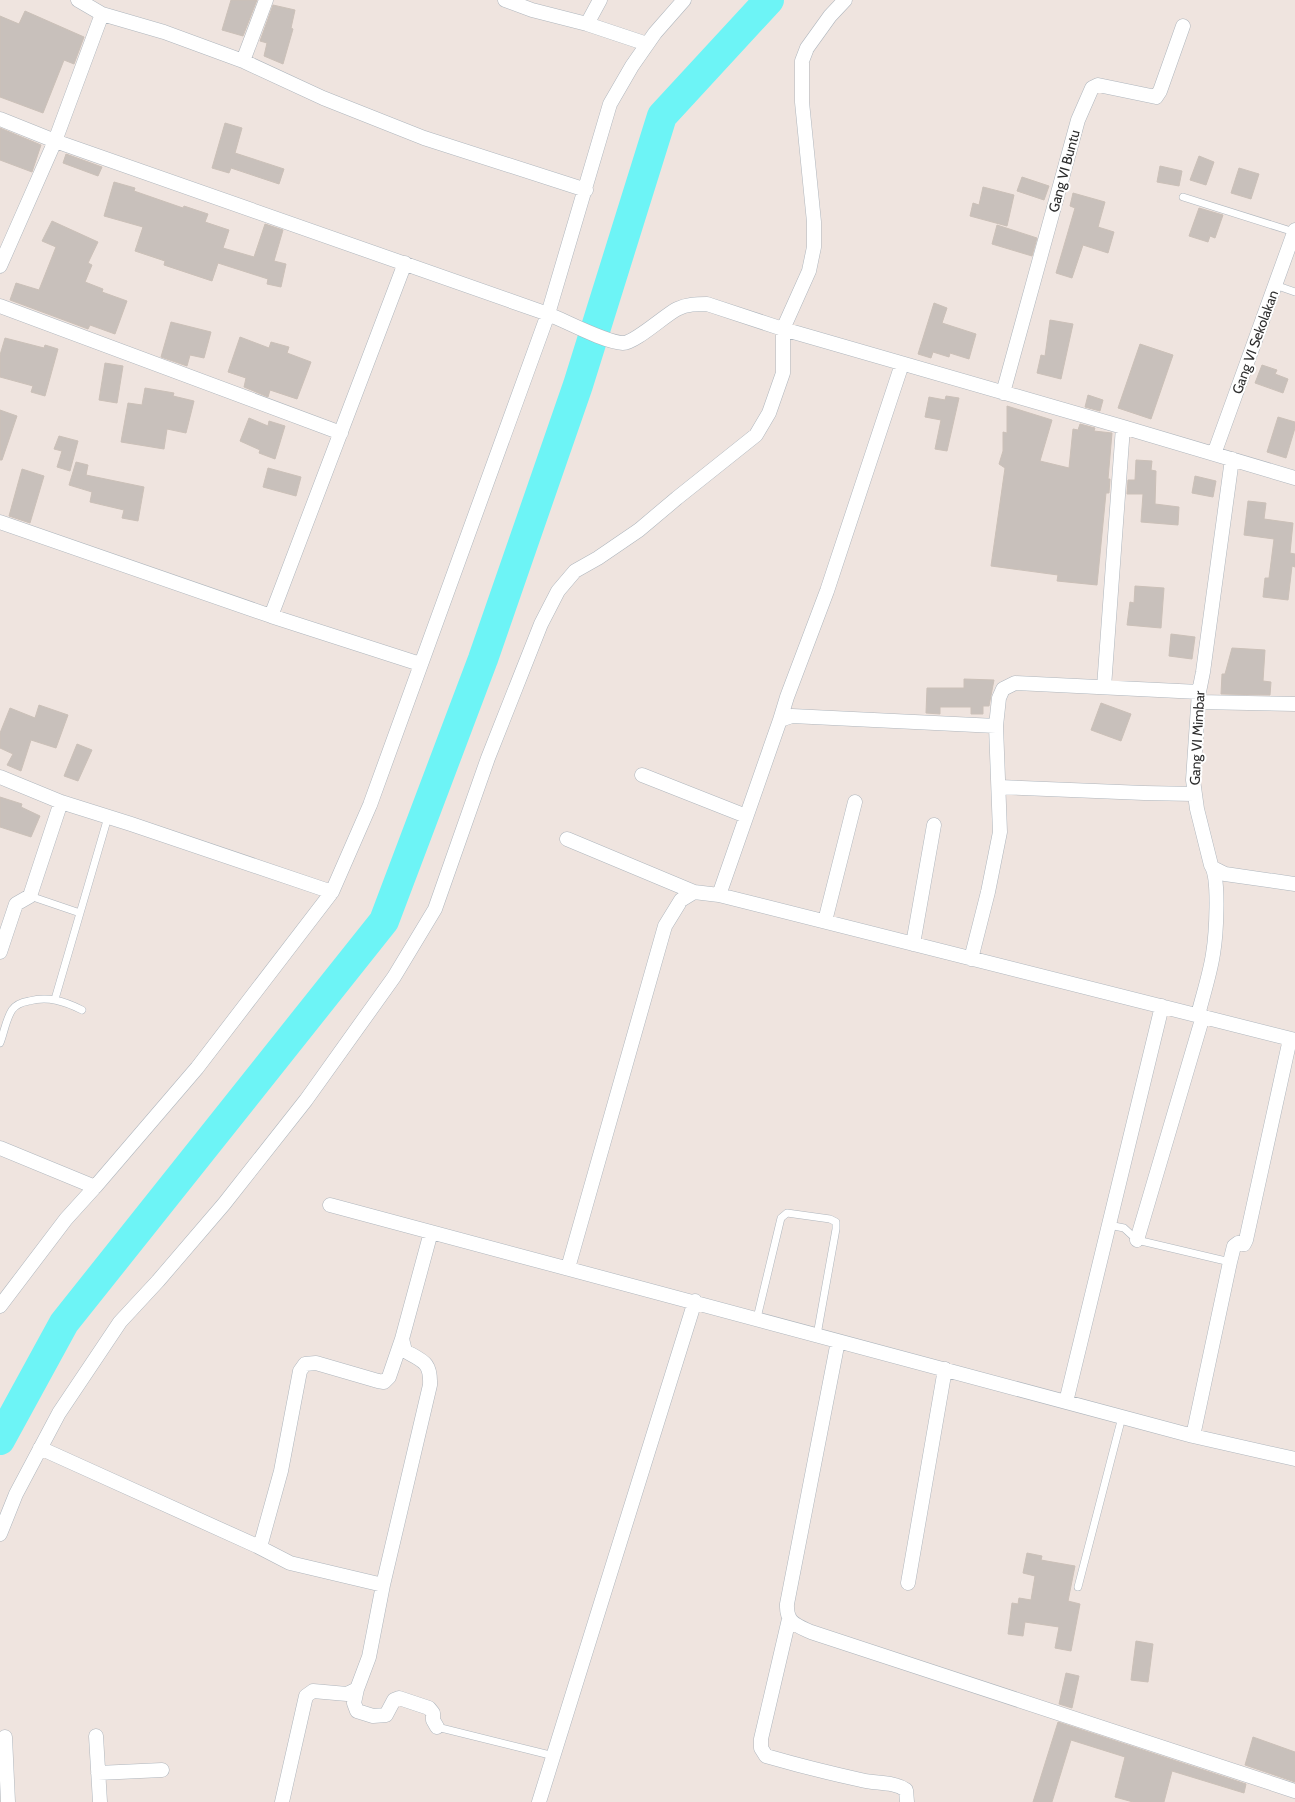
<svg xmlns="http://www.w3.org/2000/svg" width="1295" height="1802" font-family="Cabin,sans-serif">
<style>
.lines{fill:none;stroke-linecap:round;stroke-linejoin:round}
.river{stroke:#6df4f6;stroke-width:30}
.building{fill:#c8c0bb;stroke:#cbc0b8}
.lane-casing{stroke:#afb6bd;stroke-width:8}
.street-casing{stroke:#afb6bd;stroke-width:15}
.lane{stroke:#fff;stroke-width:7}
.street{stroke:#fff;stroke-width:14}
.labels{text-anchor:middle;dominant-baseline:central;stroke-width:4;stroke-linejoin:round;paint-order:stroke}
.street-label{font-size:14px;fill:#2d2d2d;stroke:#fff}
</style>
<rect width="100%" height="100%" fill="#efe4df"/>
<g class="lines">
<path class="river" d="M0,1440l64,-117 320,-402 99,-262 95,-274 84,-269 107,-116"/>
</g>
<path class="building" d="M231,0h26l-14,36 -21,-6z
M273,5l22,5 -4,18 2,1 -10,35 -19,-8 3,-13 -7,-2z
M25,11l59,26 -10,27 -10,-4 -21,53 -43,-16v-81l19,8z
M225,123l17,5 -7,25 49,16 -5,15 -48,-16 -2,5 -17,-5z
M0,128l41,17 -9,27 -32,-12z
M66,154l36,13 -4,9 -35,-13z
M1199,156l15,6 -8,23 -16,-5z
M1160,166l22,5 -3,15 -22,-4z
M1239,168l20,6 -8,25 -20,-6z
M1022,177l27,9 -5,14 -27,-9z
M114,182l21,6 -1,3 49,17 1,-2 24,8 -3,8 24,8 -6,18 31,9 11,-33 18,6 -9,31 12,3 -5,23 -14,-3 1,-5 -50,-16 -6,18 -48,-16 1,-4 -30,-10 8,-24 -39,-11z
M983,187l31,8 -7,31 -37,-10 3,-13 6,2z
M1073,193l32,9 -7,25 16,5 -6,21 -25,-8 -11,33 -16,-5 19,-65 -5,-2z
M1199,208l24,7 -8,23 -5,-2 -2,6 -19,-6z
M52,221l46,21 -10,21 4,2 -7,17 18,7 -1,3 25,9 -12,33 -25,-9 -2,4 -78,-29 6,-17 23,7 17,-43 -14,-6z
M997,225l40,13 -5,18 -40,-12z
M934,303l13,5 -5,15 34,11 -7,25 -19,-6 -1,4 -16,-5 -2,6 -13,-4z
M1050,320l23,4 -12,55 -24,-6 4,-18 4,1z
M171,322l40,10 -7,26 -14,-3 -3,11 -26,-9z
M240,337l29,11 2,-6 18,5 -2,6 24,9 -14,37 -27,-9 -2,7 -24,-10 2,-9 -18,-6z
M5,338l39,10 1,-3 13,4 -13,47 -14,-4 2,-6 -33,-9v-22z
M1140,344l33,11 -22,64 -33,-11z
M105,363l18,3 -6,37 -18,-3z
M1262,365l15,5 -2,4 13,5 -5,14 -28,-10z
M145,388l29,5 -1,3 21,5 -8,32 -19,-4 -3,20 -43,-7 7,-39 14,2z
M1088,395l15,5 -3,11 -15,-4z
M946,396l13,2 -12,53 -12,-2 6,-29 -16,-3 4,-20 16,3z
M1007,406l45,14 -12,41 29,7 4,-39 5,1 2,-6 15,4 -1,3 18,2 -4,46h2l-1,14h-3l-9,92 -40,-4 1,-6 -67,-9 14,-98 -6,-4 4,-13v-19l4,1z
M0,410l17,6 -15,44h-2z
M1278,417l17,5v6l-9,30 -19,-6z
M249,418l19,8 1,-5 16,5 -10,33 -16,-6 1,-3 -20,-9z
M59,436l19,5 -8,30 -13,-4 5,-16 -8,-2z
M1136,460l16,1 -1,9 5,1 -1,33 24,3 -1,18 -37,-3 2,-28h-16l1,-14h7z
M76,462l12,3 -2,10 58,12 -6,34 -16,-3 2,-8 -34,-8 2,-10 -23,-7z
M268,468l33,9 -5,19 -33,-9z
M22,469l22,7 -14,47 -21,-7z
M1195,476l21,5 -3,16 -21,-4z
M1248,501l18,2 -2,16 29,4 -3,30 5,1v13l-3,-1 -4,34 -25,-3 2,-19h4l5,-39 -30,-4z
M1135,586l29,2 -3,40 -34,-3 3,-23 4,1z
M1171,634l24,3 -3,22 -23,-3z
M1232,648l33,2 -2,31 8,1 -1,13 -49,-1 1,-20h3z
M964,679l30,1 -5,26h-6v8h-12v-7h-31v7l-14,-1 1,-25h37z
M1101,703l30,11 -10,27 -30,-11z
M39,705l29,10 -12,33 -25,-8 -10,31 -14,-6 6,-11 -13,-6v-15l10,-25 25,10z
M77,744l15,6 -14,31 -14,-5z
M0,797l22,7 -1,3 19,9 -9,21 -31,-10z
M1027,1553l15,3 -1,4 34,6 -7,35 12,3 -9,47 -16,-3 4,-21 -34,-5 -2,14 -15,-2 4,-31 6,1 1,-6 12,2 4,-24 -12,-3z
M1136,1641l17,3 -5,38 -17,-2z
M1066,1673l13,3 -7,32 -13,-4z
M1058,1722l188,62 -2,9 -72,-22 -8,31h-31l-18,-5 10,-40 -54,-17 -19,62h-19z
M1253,1737l42,15v30l-50,-17z"/>
<g class="lines">
<g class="lane-casing">
<path id="lane" d="M1183,197l111,35
M1275,285l20,7
M30,896l50,17
M55,999l53,-182
M0,1043c4,-10 6,-24 12,-33 4,-6 11,-8 17,-9 19,-5 35,0 53,9
M1109,1225l15,3 13,12 93,22
M757,1318l24,-100 6,-5 43,6 6,3v7l-19,106
M1078,1587l44,-170
M437,1727l117,29"/>
</g>
<g class="street-casing">
<path id="street" d="M266,0l-23,61 80,37 101,40 162,52
M505,0l27,10 55,14 13,-24
M684,0l-29,33 -23,33 -22,38 -62,210c18,7 56,28 75,29 12,0 42,-28 54,-34 10,-5 20,-5 30,-5l76,25 340,98 172,51
M102,14l62,18 79,29
M587,24l60,20
M0,119l55,22 493,173 -178,491 -38,87 -135,176 -102,119 -29,32 -66,87
M0,266l55,-125 47,-127 -24,-14
M0,306l341,127
M1003,393l75,-273 14,-32 6,-3 58,12 4,-6 23,-65
M1214,454l81,-224
M0,522l271,94 149,48
M271,616l134,-353
M1104,687l19,-260
M1199,702l96,2
M780,720l7,-23 40,-106 75,-227
M642,775l104,41
M0,777l61,25 70,22 201,68
M999,787l145,6 50,1
M567,839l127,53
M1213,868l12,6 70,10
M719,895l61,-175 12,-4 204,10 3,-28 4,-9 12,-6 184,9
M825,921l30,-119
M913,944l21,-119
M0,952l16,-48 14,-8 31,-94
M971,959l17,-67 12,-60 -4,-106
M1198,1015c5,-20 12,-41 15,-61 3,-18 7,-76 -2,-89l-14,-56 -4,-29 6,-88 4,-20 29,-213
M0,1148l95,39
M330,1205l863,231 102,23
M1137,1240l66,-224
M568,1268l97,-342 16,-26 13,-8 25,3 576,145
M838,1341l-51,263c-1,19 9,21 24,28l484,159
M1066,1402l96,-396
M1193,1436l37,-174 4,-16 4,-3 6,1 2,-4 44,-201
M40,1448l217,98 33,17 93,22 47,-200c1,-23 -7,-24 -25,-34l-3,-12 29,-107
M0,1534l16,-40 43,-81 61,-91 38,-41 66,-77 82,-104 88,-123 41,-68 53,-151 53,-134 17,-33 17,-20 23,-13 41,-28 38,-32 79,-63 13,-22 14,-40v-44l26,-58 5,-24v-25l-12,-120v-41l5,-13 23,-32 15,-16
M260,1547l21,-76 19,-100 5,-7 11,-1 62,18 6,1 5,-5 13,-38
M908,1583l37,-214
M789,1619l-28,120v9l5,8c31,9 63,17 95,24 15,4 32,1 45,10l1,12
M357,1689l-3,14 3,8 16,5 13,-1 8,-15 5,-2 30,10 4,5v7l4,7
M96,1736l4,66
M5,1737l3,65
M98,1773l64,-3
M282,1802l24,-106 7,-5 34,3 10,-5 12,-32 14,-72
M539,1802l156,-501"/>
</g>
<use href="#lane" class="lane"/>
<use href="#street" class="street"/>
</g>
<g class="labels">
<g class="street-label">
<text transform="translate(1064 171) rotate(-75)">Gang VI Buntu</text>
<text transform="translate(1255 342) rotate(-70)">Gang VI Sekolakan</text>
<text transform="translate(1197 738) rotate(-87)">Gang VI Mimbar</text>
</g>
</g>
</svg>
